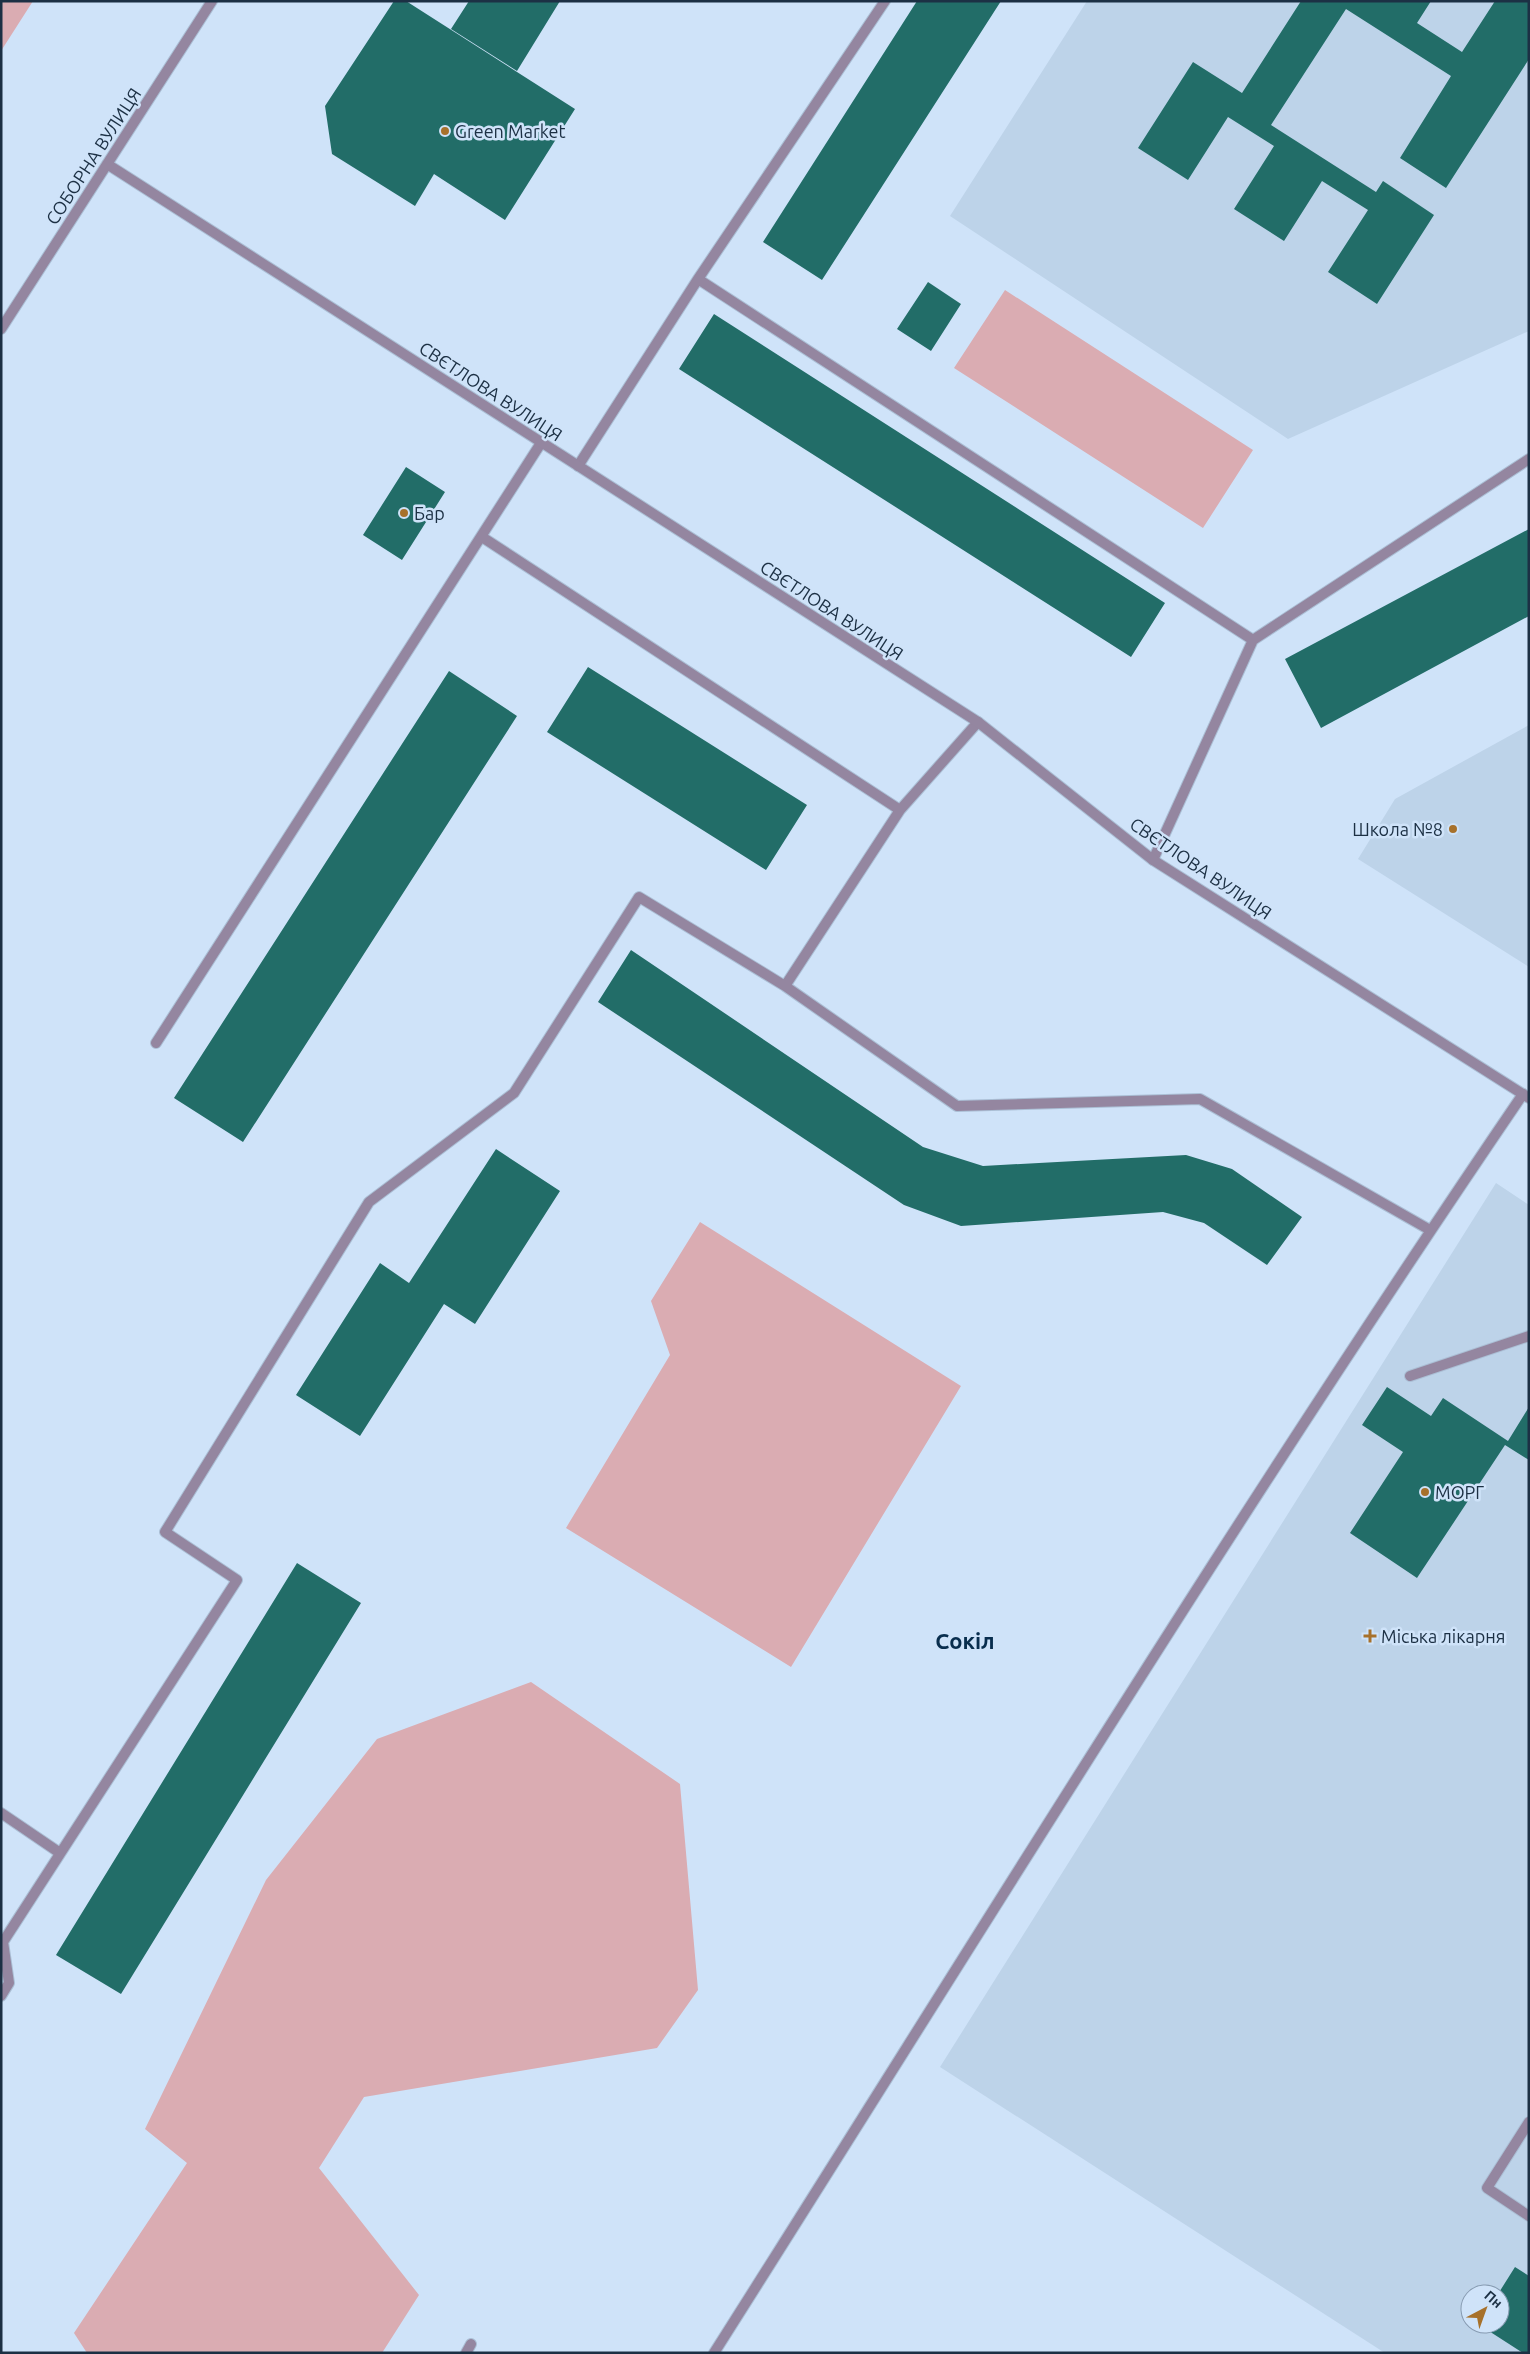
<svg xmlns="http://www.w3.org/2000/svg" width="1530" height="2354" font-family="Ubuntu,sans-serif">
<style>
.built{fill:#bdd3e9;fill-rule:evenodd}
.green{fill:#daacb2}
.building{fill:#226d68}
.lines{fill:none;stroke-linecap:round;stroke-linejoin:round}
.lane-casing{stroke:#abbfd5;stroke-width:12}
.street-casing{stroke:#abbfd5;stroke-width:12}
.lane{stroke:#9486a0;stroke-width:10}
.street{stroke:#9486a0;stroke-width:10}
.poi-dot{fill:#a7712b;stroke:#cfe3f9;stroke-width:2}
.labels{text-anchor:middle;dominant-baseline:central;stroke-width:5;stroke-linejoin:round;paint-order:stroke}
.poi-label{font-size:18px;fill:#1c3044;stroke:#cfe3f9;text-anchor:start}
.street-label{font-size:18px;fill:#1c3044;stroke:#cfe3f9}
.district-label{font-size:22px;font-weight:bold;fill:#092e4e;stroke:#cfe3f9}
</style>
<rect width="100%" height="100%" fill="#cfe3f9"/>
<path class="built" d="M1087,1h442v330l-241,108 -338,-223z
M1529,725v242l-171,-108 37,-60z
M1496,1183l33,22v1148h-144l-445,-286zM1470,2294h30v30h-30z"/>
<path class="green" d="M1,1h32l-32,50z
M1005,290l248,160 -50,78 -249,-160z
M700,1222l261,164 -170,281 -225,-139 104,-173 -19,-54z
M531,1682l149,102 18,206 -41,58 -293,49 -45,71 100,127 -37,58h-295l-13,-20 113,-170 -42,-34 121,-249 111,-141z"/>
<path class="building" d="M394,1h12l169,108 -70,111 -71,-46 -19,32 -83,-52 -7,-48z
M469,1h91l-43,70 -66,-42z
M917,1h84l-179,279 -59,-38z
M1301,1h130l-14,22 45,29 33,-51h34v58l-83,129 -46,-30 51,-82 -105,-67 -75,116 105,67 7,-11 51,34 -57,89 -49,-32 40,-62 -46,-29 -38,60 -50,-32 40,-63 -46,-29 -40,63 -50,-32 55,-86 49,31z
M928,282l33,22 -30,47 -34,-22z
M714,314l451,289 -34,54 -452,-288z
M406,467l39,25 -43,68 -39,-25z
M1529,529v87l-208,112 -36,-69z
M588,667l219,138 -41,65 -219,-138z
M449,671l68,45 -274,426 -69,-44z
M631,950l292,197 60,19 203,-11 46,14 70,48 -35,48 -63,-42 -41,-11 -202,14 -57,-21 -306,-203z
M496,1149l64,42 -85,133 -31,-20 -84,132 -64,-41 84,-132 29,20z
M1387,1387l44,29 12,-18 65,43 21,-34v53l-24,-15 -88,133 -67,-45 53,-81 -41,-27z
M297,1563l64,40 -240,391 -65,-39z
M1515,2267l14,9v77h-6l-45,-29h22v-30h-2z"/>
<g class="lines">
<g class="lane-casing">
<path id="lane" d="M698,279l555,361
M578,466l120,-187 187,-278
M482,537l418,273
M1153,860l100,-220 276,-181
M785,986l115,-176 78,-88
M156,1043l385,-600
M1410,1376l119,-40
M1,1813l59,40
M1,1996l8,-13 -6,-41 234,-362 -72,-48 204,-330 145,-109 125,-196 146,89 172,120 243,-7 230,131
M1529,2122l-42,66 42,28
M466,2353l5,-9
M714,2353c267,-421 528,-847 809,-1259"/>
</g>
<g class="street-casing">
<path id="street" d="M107,164l871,558 175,138 376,238
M1,329l211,-328"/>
</g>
<use href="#lane" class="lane"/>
<use href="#street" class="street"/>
</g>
<g class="poi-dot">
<circle cx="445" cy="131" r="5"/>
<circle cx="404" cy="513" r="5"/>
<circle cx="1453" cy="829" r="5"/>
<circle cx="1425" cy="1492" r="5"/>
<path d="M1367.5 1628.5h5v5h5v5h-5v5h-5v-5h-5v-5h5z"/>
</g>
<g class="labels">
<g class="poi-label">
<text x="455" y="131">Green Market</text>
<text x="414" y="513">Бар</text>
<text x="1443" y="829" text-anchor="end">Школа №8</text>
<text x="1435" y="1492">МОРГ</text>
<text x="1381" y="1636">Міська лікарня</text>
</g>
<g class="street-label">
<text transform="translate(93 156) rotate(-57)">СОБОРНА ВУЛИЦЯ</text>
<text transform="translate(491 391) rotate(33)">СВЄТЛОВА ВУЛИЦЯ</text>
<text transform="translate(832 610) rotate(33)">СВЄТЛОВА ВУЛИЦЯ</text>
<text transform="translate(1201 868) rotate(34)">СВЄТЛОВА ВУЛИЦЯ</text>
</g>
<g class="district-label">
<text x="965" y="1640">Сокіл</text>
</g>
</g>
<rect width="1530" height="2354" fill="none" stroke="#1c3044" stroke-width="5"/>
<g transform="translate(1485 2309) rotate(41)"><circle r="24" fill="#cfe3f9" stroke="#879bb1"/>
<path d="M0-4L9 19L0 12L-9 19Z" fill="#a7712b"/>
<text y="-8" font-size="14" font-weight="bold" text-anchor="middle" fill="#1c3044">Пн</text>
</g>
</svg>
